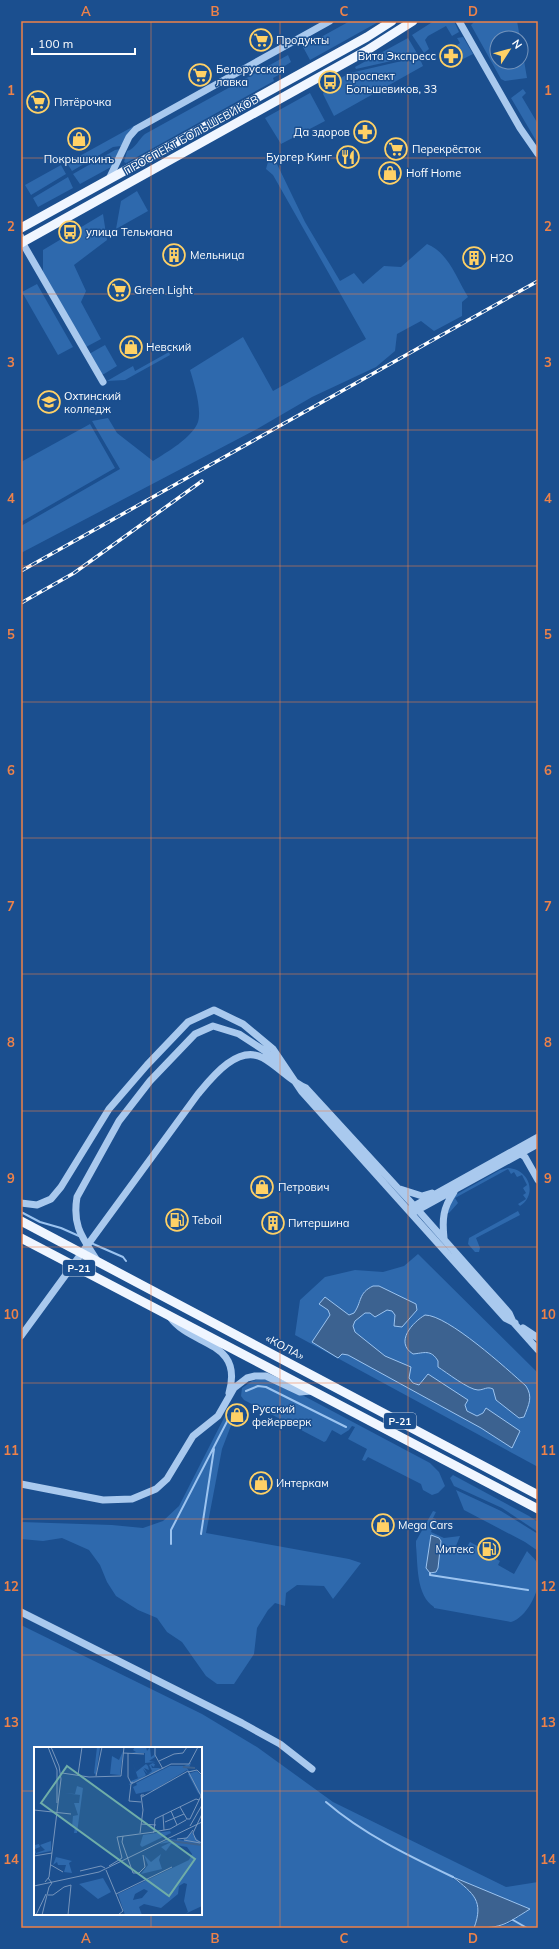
<svg xmlns="http://www.w3.org/2000/svg" width="559" height="1949" font-family="Mulish,sans-serif">
<style>
.green{fill:#2e69ad;fill-rule:evenodd}
.water{fill:#3c6290;stroke:#9cc4f0}
.lines{fill:none;stroke-linecap:round;stroke-linejoin:round}
.stream{stroke:#9cc4f0;stroke-width:2}
.minor{stroke:#a9c9ee;stroke-width:7}
.major{stroke:#f0f6ff;stroke-width:9}
.rail-casing{stroke:#fff;stroke-width:3.5}
.rail{stroke:#1b4f8f;stroke-width:2;stroke-dasharray:6;stroke-linecap:butt}
.grid{fill:none;stroke:#ee8249;stroke-width:1;stroke-opacity:0.55}
.labels{text-anchor:middle;dominant-baseline:central;stroke-width:3;stroke-linejoin:round;paint-order:stroke}
.shield{fill:#1b4f8f;stroke:#bbcadd;stroke-width:1}
.shield-label{font-size:10px;font-weight:bold;fill:#fff}
.poi-label{font-size:11px;fill:#fff;stroke:#1b4f8f;text-anchor:start}
.street-label{font-size:11px;fill:#fff;stroke:#1b4f8f}
.inset-river{fill:none;stroke:#3c6290;stroke-width:2}
.inset-road{fill:none;stroke:#7695bc;stroke-width:1}
.view{fill:#6fada8;fill-opacity:0.15;stroke:#6fada8;stroke-width:2}
.inset-edge{fill:none;stroke:#fff;stroke-width:2}
.neatline{fill:none;stroke:#ee8249;stroke-width:1.5}
.grid-label{font-size:13px;text-anchor:middle;font-weight:bold;fill:#ee8249}
</style>
<rect width="100%" height="100%" fill="#1b4f8f"/>
<path class="green" d="M350,21h30l-70,39 -7,-13z
M434,21h20l5,11 -7,4 -6,-10 -18,10 -3,4 4,9 -5,4 -12,-18z
M475,21h42l3,17h-23v24h24v-19l6,35 -22,3 -4,-2 -30,-54z
M463,37l10,17 -24,12 -1,-2 15,-8 -6,-11 3,-2 -3,-5z
M408,38l10,17 -62,14 -1,-2z
M288,55l3,7 -11,7 2,4 -9,5 1,3 -148,82 -2,-1 3,-11c8,-2 12,-12 18,-17z
M419,57l4,9 -89,50 -11,-22 2,-5 9,-5 -1,-2 17,-9z
M523,89l3,4 -4,4 16,27v20l-27,-46z
M310,93l15,28 -44,23 -16,-26z
M134,126l-13,20 -8,1 -41,24 -5,-8z
M120,149l-9,18 -31,17 -7,-10 42,-24z
M268,162l9,2 28,58 35,59 14,-8 9,11 21,-18 17,1 26,-23c21,8 30,35 41,53l-6,5v14l-28,15 -13,-10 -24,13 -2,17 -19,16 -64,30 -55,32 -236,124v-27l99,-57 -28,-48 16,-3 9,15 36,28c14,-9 39,-23 45,-39 4,-13 -4,-39 -8,-52l53,-33 30,54 93,-52 -93,-164 -7,-6z
M61,165l5,9 -35,21 -6,-10z
M68,177l5,11 -35,19 -5,-9z
M137,191l11,20 -32,18 5,-28z
M103,214l4,26 -33,25 12,26 -5,11 20,37 -15,8 -43,-75v-22z
M37,284l36,63 -15,8 -36,-63z
M105,345l12,21 -13,8h-3l-12,-20z
M169,352l1,3 -45,25 -18,1 26,-15 2,5z
M90,424l25,44 -94,54v-60z
M508,1168c21,1 30,26 12,38l-2,-2 8,-5 -3,-4 3,-2 -3,-5 4,-3 -5,-10 -5,2 -3,-5 -3,2 -3,-5 -53,29 3,5 -9,10h-3l7,-16 6,-4 41,-23z
M518,1211l2,4 -44,23 4,10 -1,4h-4l-7,-8 1,-6z
M418,1254l120,119v94l-243,-132 5,-35 25,-23 30,-7 28,2 21,-6z
M261,1379l9,1 17,7 143,76 9,9 6,14 -7,7 -6,2 -9,-5 -2,-6 -53,-27 -3,4 -3,-1 5,-11 -19,-10 7,-12 -3,-1 -3,4 -8,5 -9,-5 -6,11 -2,1 -80,-42 -3,-4 1,-8 10,-7z
M233,1407h3l1,3 -15,39 -16,84 143,26 12,4 -28,36 -9,-13 -27,-1 -11,8 -1,13 -10,-3 -7,7 -11,18 -3,26 -20,30h-17l-11,-8 -24,-34 -15,-10 -10,-14 -19,-8 -22,-14 -9,-14 -7,-17 -11,-15 -27,-12 -19,3 -22,-2v-17l91,3 31,3 20,-7 16,-15 50,-98z
M453,1475l76,41 9,6v10l-36,-24 -48,-22 -4,-8z
M456,1490l45,21 37,23v17l-13,-9 -61,-32z
M433,1511l3,1 -3,6 3,1 -5,13 13,6 16,-2 -4,10 9,4 5,-8 15,8 -2,2 17,9 -2,4 16,9 13,-23c3,4 8,7 10,12 8,18 -7,53 -26,59l-77,-14v-1c-18,-12 -16,-41 -18,-61v-5z
M21,1625l181,89 55,33 76,55 173,85 32,-5v46h-43l15,-5 19,-14 -75,-30c21,15 30,23 20,49h-453zM35,1748h166v166h-166z"/>
<path class="water" d="M373,1286h6l37,18 1,6 -15,17 -8,-1 1,-11 -3,-4 -5,-1 -12,7 -5,-4h-5l-10,8 -2,5 2,6 30,24 26,11 -2,11 4,5 6,2 9,-11 40,26 -3,5 2,6 10,5 6,-3 3,-5 34,23 -8,17 -31,-20 -133,-73 -6,-1 -4,4 -26,-16 18,-27 -2,-5 -9,-6 6,-7 24,18 5,-2c8,-11 4,-20 19,-27z
M425,1315c23,0 82,54 101,71 7,11 3,18 -2,31l-5,1 -23,-18 -3,-11c-6,-3 -9,1 -15,1 -9,0 -32,-18 -40,-23v-6c-7,-12 -14,-8 -25,-7 -19,-12 0,-32 12,-39z
M431,1535l8,3 2,3 -3,27 -2,4 -6,1 -4,-5z
M453,1877l77,32c-24,15 -27,19 -56,19 10,-27 0,-34 -21,-51z"/>
<g class="lines">
<path class="stream" d="M21,1212l19,10 21,6 18,8
M91,1243l32,14 3,4
M246,1391l12,-5 8,1 80,40
M201,1534l13,-85
M171,1544v-14l62,-120
M430,1573v2l98,15
M326,1802c37,32 83,54 127,75
M513,1920l14,8"/>
<path class="minor" d="M459,21l61,107 18,26
M109,179l20,-42 7,-8 194,-108
M21,237l1,5 81,140
M518,1152l7,5 13,23
M400,1189l22,7 10,-3
M21,1203l16,2 14,-6 10,-12 48,-78 38,-44 41,-43 26,-12 29,14 30,25 29,43 203,226 10,5
M412,1207l126,-70
M416,1211l122,-67
M444,1238c-2,-19 -1,-30 10,-46
M98,1262c-15,-24 -26,-35 -21,-65l42,-76 31,-40 45,-47 18,-8 26,8 26,17 15,16
M170,1317c21,30 74,23 59,76
M523,1328l15,10
M21,1336l177,-242c14,-17 40,-50 65,-36 16,9 27,23 43,30l112,122 91,103 4,9 25,28
M21,1484l82,16 29,-1 24,-10 11,-10 26,-43 25,-20 16,-28 13,-10 8,-2h11l34,16 11,-1
M21,1612l221,111 38,21 32,25"/>
<path class="major" d="M21,228l346,-191 25,-16
M21,243l345,-192 47,-30
M21,1221l517,274
M21,1238l517,271"/>
<g class="rail-casing">
<path id="rail" d="M21,571l517,-290
M21,603l53,-30 128,-92"/>
</g>
<use href="#rail" class="rail"/>
</g>
<path class="grid" d="M151,21v1727M280,21v1907M408,21v1907M21,158h517M21,294h517M21,430h517M21,566h517M21,702h517M21,838h517M21,974h517M21,1111h517M21,1247h517M21,1383h517M21,1519h517M21,1655h517M21,1791h14M201,1791h337M151,1914v14"/>
<defs>
<g id="supermarket-ring" transform="scale(1.15)"><circle r="9.5" fill="#1b4f8f" stroke="#ffd166" stroke-width="1.5"/><path d="M-6-5.5h2.5l.6 2H6L4.5 2H-2.5L-4.4-4H-6ZM-1.5 3.2a1.3 1.3 0 1 0 .1 0ZM3 3.2a1.3 1.3 0 1 0 .1 0Z" fill="#ffd166"/></g>
<g id="pharmacy-ring" transform="scale(1.15)"><circle r="9.5" fill="#1b4f8f" stroke="#ffd166" stroke-width="1.5"/><path d="M-2-6h4v4h4v4h-4v4h-4v-4h-4v-4h4Z" fill="#ffd166"/></g>
<g id="bus-ring" transform="scale(1.15)"><circle r="9.5" fill="#1b4f8f" stroke="#ffd166" stroke-width="1.5"/><path d="M-5-6H5V4H4V6H2V4H-2V6H-4V4H-5ZM-3.5-4V0h7V-4ZM-3.5 1.2v1.5H-2V1.2ZM2 1.2v1.5H3.5V1.2Z" fill="#ffd166"/></g>
<g id="shop-ring" transform="scale(1.15)"><circle r="9.5" fill="#1b4f8f" stroke="#ffd166" stroke-width="1.5"/><path d="M-5-2.5h2.3a2.7 3.5 0 0 1 5.4 0H5L5.5 6h-11ZM-1.5-2.5h3a1.5 2.3 0 0 0-3 0Z" fill="#ffd166"/></g>
<g id="restaurant-ring" transform="scale(1.15)"><circle r="9.5" fill="#1b4f8f" stroke="#ffd166" stroke-width="1.5"/><path d="M-5-6h1v4h1v-4h1v4h1v-4h1v5L-1.5 .5V6h-2V.5L-5-1ZM5-6V6H3V1.5H1.5Q1.5-4 5-6Z" fill="#ffd166"/></g>
<g id="building-ring" transform="scale(1.15)"><circle r="9.5" fill="#1b4f8f" stroke="#ffd166" stroke-width="1.5"/><path d="M-4-6H4V6H1V3H-1V6H-4ZM-2.5-4.3h1.7v1.8h-1.7ZM.8-4.3h1.7v1.8H.8ZM-2.5-1h1.7V.8h-1.7ZM.8-1h1.7V.8H.8Z" fill="#ffd166"/></g>
<g id="university-ring" transform="scale(1.15)"><circle r="9.5" fill="#1b4f8f" stroke="#ffd166" stroke-width="1.5"/><path d="M0-5L7-2L0 1L-7-2ZM-4 1L0 2.5L4 1V4Q0 6-4 4Z" fill="#ffd166"/></g>
<g id="fuel-ring" transform="scale(1.15)"><circle r="9.5" fill="#1b4f8f" stroke="#ffd166" stroke-width="1.5"/><path d="M-5.5-6h7V0h2V4h1.3V-2.5L3-4.5l.8-.8L6-3V5H2.5V1h-1V6h-7ZM-4.2-4.7v3.2H.2V-4.7Z" fill="#ffd166"/></g>
</defs>
<g fill-rule="evenodd">
<use href="#supermarket-ring" x="261" y="40"/>
<use href="#pharmacy-ring" x="451" y="56"/>
<use href="#supermarket-ring" x="200" y="75"/>
<use href="#bus-ring" x="330" y="82"/>
<use href="#supermarket-ring" x="38" y="102"/>
<use href="#pharmacy-ring" x="365" y="132"/>
<use href="#shop-ring" x="79" y="139"/>
<use href="#supermarket-ring" x="396" y="149"/>
<use href="#restaurant-ring" x="348" y="157"/>
<use href="#shop-ring" x="390" y="173"/>
<use href="#bus-ring" x="70" y="232"/>
<use href="#building-ring" x="174" y="255"/>
<use href="#building-ring" x="474" y="258"/>
<use href="#supermarket-ring" x="119" y="290"/>
<use href="#shop-ring" x="131" y="347"/>
<use href="#university-ring" x="49" y="402"/>
<use href="#shop-ring" x="262" y="1187"/>
<use href="#fuel-ring" x="177" y="1220"/>
<use href="#building-ring" x="273" y="1223"/>
<use href="#shop-ring" x="237" y="1415"/>
<use href="#shop-ring" x="261" y="1483"/>
<use href="#shop-ring" x="383" y="1525"/>
<use href="#fuel-ring" x="489" y="1549"/>
</g>
<g class="labels">
<g class="shield">
<rect x="63" y="1260" width="32" height="16" rx="3"/>
<rect x="384" y="1413" width="32" height="16" rx="3"/>
</g>
<g class="shield-label">
<text x="79" y="1268">Р-21</text>
<text x="400" y="1421">Р-21</text>
</g>
<g class="poi-label">
<text x="276" y="40">Продукты</text>
<text x="436" y="56" text-anchor="end">Вита Экспресс</text>
<text x="216" y="69">Белорусская<tspan x="216" dy="13">лавка</tspan></text>
<text x="346" y="76">проспект<tspan x="346" dy="13">Большевиков, 33</tspan></text>
<text x="54" y="102">Пятёрочка</text>
<text x="350" y="132" text-anchor="end">Да здоров</text>
<text x="412" y="149">Перекрёсток</text>
<text x="332" y="157" text-anchor="end">Бургер Кинг</text>
<text x="79" y="159" text-anchor="middle">Покрышкинъ</text>
<text x="406" y="173">Hoff Home</text>
<text x="86" y="232">улица Тельмана</text>
<text x="190" y="255">Мельница</text>
<text x="490" y="258">H2O</text>
<text x="134" y="290">Green Light</text>
<text x="146" y="347">Невский</text>
<text x="64" y="396">Охтинский<tspan x="64" dy="13">колледж</tspan></text>
<text x="278" y="1187">Петрович</text>
<text x="192" y="1220">Teboil</text>
<text x="288" y="1223">Питершина</text>
<text x="252" y="1409">Русский<tspan x="252" dy="13">фейерверк</tspan></text>
<text x="276" y="1483">Интеркам</text>
<text x="398" y="1525">Mega Cars</text>
<text x="474" y="1549" text-anchor="end">Митекс</text>
</g>
<g class="street-label">
<text transform="translate(191 135) rotate(-29)">ПРОСПЕКТ БОЛЬШЕВИКОВ</text>
<text transform="translate(285 1347) rotate(28)">«КОЛА»</text>
</g>
</g>
<g transform="translate(34 1747)">
<rect width="168" height="168" fill="#1b4f8f"/>
<path d="M63,0h3l-4,28 -2,-2zM101,0h11l1,4 3,-4 1,10 3,-2v-8l1,10 -6,4 6,1 -10,1v-10h-14l5,-1 -3,-2zM89,4l-3,24 -10,-1 2,-18 7,4zM98,14l4,11 10,-8 2,2 1,4 -5,-2 4,6 -5,-5 3,6 -4,3 10,-5 -4,1 4,-3 -3,-6 6,-3 -2,2h2l-1,3 -3,-2 1,3h8l-1,2 -30,15 2,-4 13,-5 -6,2zM157,16l-2,5 -7,-1 5,1 2,3 9,-1 -7,2h-2l-2,-2 -33,20 -18,4 -3,-7 4,-2 -1,-2 34,-17h14zM163,24l5,5 -1,19 -3,-2 -10,-19zM43,39l6,2 -6,45h-3l1,-6h-3l1,-11 5,-1 -4,-12h5l1,-8 -16,-2 11,1zM136,84l1,2 -29,14 -2,-2 3,-10zM159,85v3l9,9v62l-17,8 3,-2 -4,-11 3,-17 -3,-1 -5,3 -1,8 -17,14 -17,-4 -5,3 3,8h-17l-7,-21 71,-34 3,-6 -5,-7 -16,-3 -5,7 -5,-4 10,-5 -12,2 11,-5 18,2 -5,-1zM110,142l4,2 -6,7 -9,2 2,-6zM17,94v10l-15,3 -2,-3 1,-6 4,-1 1,3 -5,2 1,4 9,-3 -5,-5zM127,107l-2,6 3,9 -21,5 7,-9 -4,-10 7,7zM22,110l16,4 -3,2 3,10 -8,-1 2,-7h-8l-1,-3 -4,3zM69,131l8,14 -13,7 -19,-15z" fill="#2e69ad" fill-rule="evenodd"/>
<path class="inset-river" d="M149,20l12,1M136,94l32,4"/>
<path class="inset-road" d="M14,0l9,23v33M121,0v8l8,14M89,6l21,1M94,6v24l3,6 2,-1M125,14l15,-7 9,-1 4,-6M154,25l9,-2 5,5M28,26l27,4 32,-1 3,-29M44,28l4,-28M62,29l6,-29M108,50l46,-26 13,25 -11,23h-4M107,55l-12,-1 2,-17 40,-20h18l9,-17M146,60l7,12M0,63l37,4M137,64l6,14M168,67l-9,19 3,7 6,3M129,68l1,15M131,75l19,-8M107,77l15,1M156,79l12,-21M119,85l17,-3 16,-9M106,86l3,-23 -2,-15h3M89,89l-1,6 11,31h6l6,-6 -2,-12M143,92l10,-1 6,-8M150,93l16,3M0,109l18,-3M17,118l12,7M75,119l13,-8 -5,-21 37,-5 1,-13 41,-20 3,1M72,123l17,41 -5,4M46,124l21,-5 4,2M11,135l4,-5 12,-98 -2,-13 -8,-19M0,139l65,-14 103,-50M82,147l56,-27M14,148h5l11,-8 7,-2 -3,30M2,168l10,-21M8,168l7,-28 3,-4 -4,-5"/>
<path class="view" d="M33,19l128,93 -26,37 -128,-93z"/>
<rect width="168" height="168" class="inset-edge"/>
</g>
<rect width="559" height="1949" fill="none" stroke="#1b4f8f" stroke-width="44"/>
<g transform="translate(509 50) rotate(54)"><circle r="19" fill="#1b4f8f" stroke="#7695bc"/>
<path d="M0-3L7 15L0 10L-7 15Z" fill="#ffd166"/>
<text y="-6" font-size="11" font-weight="bold" text-anchor="middle" fill="#ffffff">N</text>
</g>
<path d="M32 48v6h103v-6" fill="none" stroke="#ffffff" stroke-width="2"/>
<text x="38" y="48" font-size="12" fill="#ffffff" stroke="#1b4f8f" stroke-width="3" paint-order="stroke">100 m</text>
<rect x="22" y="22" width="515" height="1905" class="neatline"/>
<g class="grid-label">
<text x="86" y="16">A</text>
<text x="215" y="16">B</text>
<text x="344" y="16">C</text>
<text x="473" y="16">D</text>
<text x="11" y="95">1</text>
<text x="548" y="95">1</text>
<text x="11" y="231">2</text>
<text x="548" y="231">2</text>
<text x="11" y="367">3</text>
<text x="548" y="367">3</text>
<text x="11" y="503">4</text>
<text x="548" y="503">4</text>
<text x="11" y="639">5</text>
<text x="548" y="639">5</text>
<text x="11" y="775">6</text>
<text x="548" y="775">6</text>
<text x="11" y="911">7</text>
<text x="548" y="911">7</text>
<text x="11" y="1047">8</text>
<text x="548" y="1047">8</text>
<text x="11" y="1183">9</text>
<text x="548" y="1183">9</text>
<text x="11" y="1319">10</text>
<text x="548" y="1319">10</text>
<text x="11" y="1455">11</text>
<text x="548" y="1455">11</text>
<text x="11" y="1591">12</text>
<text x="548" y="1591">12</text>
<text x="11" y="1727">13</text>
<text x="548" y="1727">13</text>
<text x="11" y="1864">14</text>
<text x="548" y="1864">14</text>
<text x="86" y="1943">A</text>
<text x="215" y="1943">B</text>
<text x="344" y="1943">C</text>
<text x="473" y="1943">D</text>
</g>
</svg>
